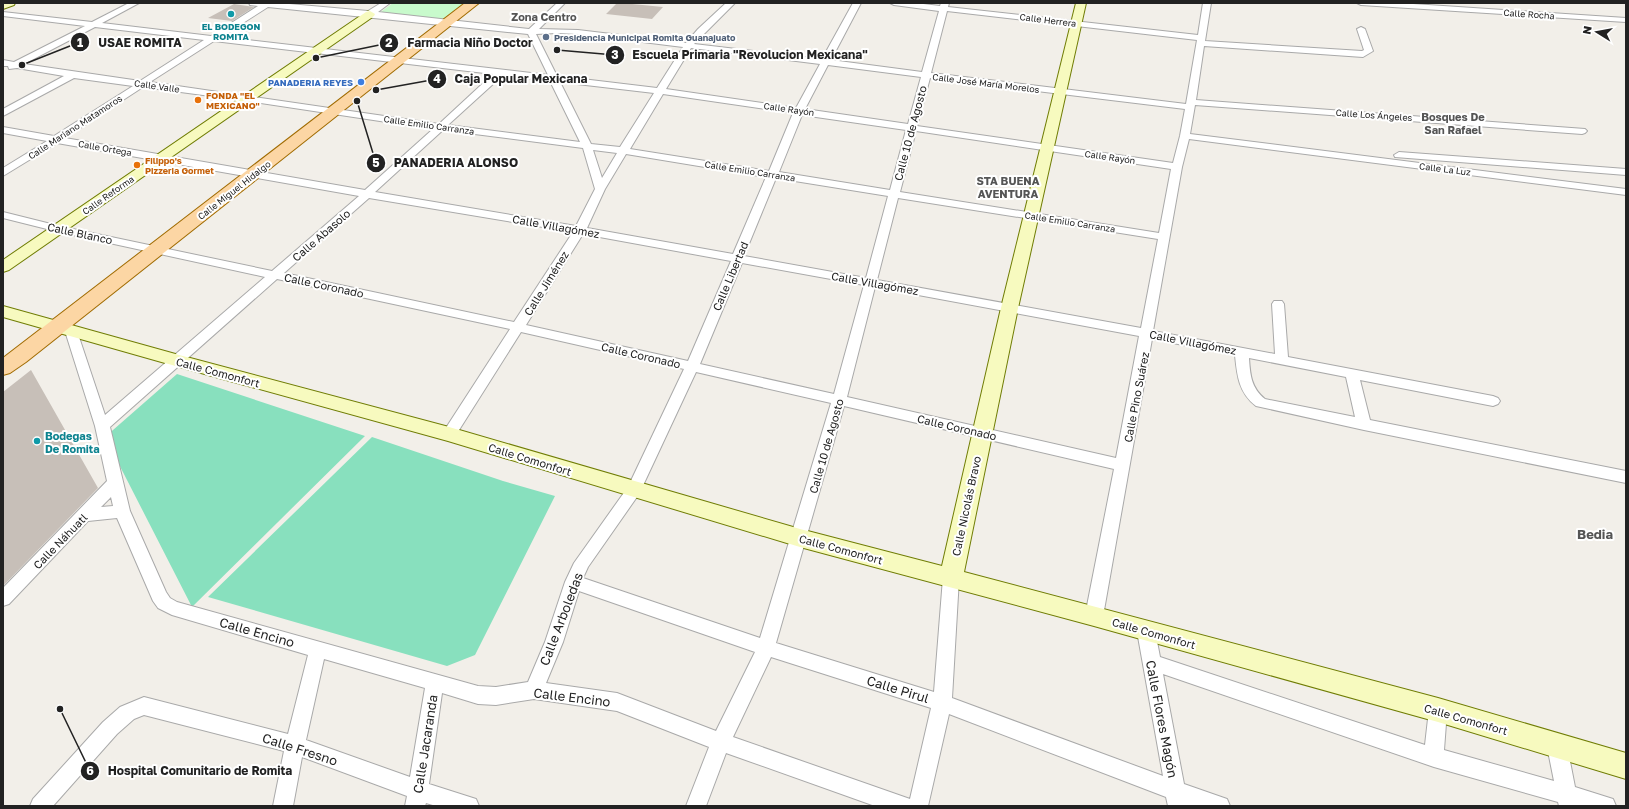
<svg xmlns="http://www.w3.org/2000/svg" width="1629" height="809" font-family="'Golos Text',sans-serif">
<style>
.park{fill:#c8facc}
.pitch{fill:#88e0be}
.building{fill:#c7bfb8}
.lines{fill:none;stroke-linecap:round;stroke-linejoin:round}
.street-casing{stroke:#a9a9a9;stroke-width:2}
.secondary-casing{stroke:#707d05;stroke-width:2}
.primary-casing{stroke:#a06b00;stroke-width:2}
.street{fill:#fff;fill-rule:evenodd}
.secondary{fill:#f7fabf;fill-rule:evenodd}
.primary{fill:#fcd6a4;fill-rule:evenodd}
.culture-dot{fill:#0f9aa8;stroke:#fff;stroke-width:1.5}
.service-dot{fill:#5c6f8a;stroke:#fff;stroke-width:1.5}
.shop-dot{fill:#3f7fe0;stroke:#fff;stroke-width:1.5}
.food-dot{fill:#e8710a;stroke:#fff;stroke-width:1.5}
.labels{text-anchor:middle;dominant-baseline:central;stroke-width:4;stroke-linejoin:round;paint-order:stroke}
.far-street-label{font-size:9px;fill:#222;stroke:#fff}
.far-culture-label{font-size:9px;font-weight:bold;fill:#0d838f;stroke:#fff}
.far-service-label{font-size:9px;font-weight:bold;fill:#4e5e75;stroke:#fff;text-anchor:start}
.far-shop-label{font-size:9px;font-weight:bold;fill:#366cbe;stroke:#fff;text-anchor:end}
.far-food-label{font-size:9px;font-weight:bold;fill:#c56008;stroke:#fff;text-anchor:start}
.far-quarter-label{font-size:11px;font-weight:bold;fill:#555;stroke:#fff}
.street-label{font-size:11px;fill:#222;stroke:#fff}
.culture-label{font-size:11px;font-weight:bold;fill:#0d838f;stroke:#fff;text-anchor:start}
.quarter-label{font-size:13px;font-weight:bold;fill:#555;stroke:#fff}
.near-street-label{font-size:13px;fill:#222;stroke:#fff}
.leader{fill:none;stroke:#222;stroke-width:1.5}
.callout-dot{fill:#222;stroke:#fff;stroke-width:1.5}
.mark-label{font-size:12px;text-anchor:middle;font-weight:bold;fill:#fff}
.callout-label{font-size:12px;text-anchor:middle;font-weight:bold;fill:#222;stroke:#fff;stroke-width:4;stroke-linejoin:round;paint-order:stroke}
</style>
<rect width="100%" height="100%" fill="#f2efe9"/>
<path class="park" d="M393,3h73l-23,17 -65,-6z"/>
<path class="pitch" d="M177,374l188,62 -173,171 -87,-170z
M372,437l131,44 52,15 -80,159 -28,11 -239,-69z"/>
<path class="building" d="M617,3h5l41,4 -11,12 -46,-5z
M234,4l20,3 -22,14 -24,-3z
M31,370l67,118 -95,98v-194z"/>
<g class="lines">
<g class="street-casing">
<path id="street" d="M129,3h10l-37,20 109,13 47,-30 -8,-1 -1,-2h29l90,8 13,-8h9l-12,9 151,17 28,-26h8l-26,26 39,1 108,13 12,-14 28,-26h9l-41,41 128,15 31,-56h8l-30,57 91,12 17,-61 -45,-6 -4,-2h25l25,3 1,-3h8l-1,4 250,28 5,-32h8l-6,38 157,10 2,-1 -7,-21 4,-2 4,2 8,22 -10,6 -159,-11 -8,54 389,29 2,2 -2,2 -3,1 -387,-29 -5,29 436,55v6l-437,-56 -7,28 -29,164 122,23 -3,-50 2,-3h8l2,3 4,53 205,39 5,2 2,3 -2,3 -5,2 -133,-26 10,40 256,51v12l-262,-53 -108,-24c-17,-13 -19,-30 -21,-51l-83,-16 -49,277 -3,5 -6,3 -6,-3 -3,-5 29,-147 -270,-63 -68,237 158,49 9,-114 2,-5 6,-2 6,2 2,5 -7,120 211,78 -26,-145 3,-5 6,-3 6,3 3,5 5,26 265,88 4,-35 2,-6 7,-3 7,3 2,6 -3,40 110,31 -7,-35 3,-7 7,-2 7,2 3,7 8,41 38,12 3,7h-57l-1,-4 -124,-35 -271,-93 21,110 43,15 3,7h-62l-2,-9 -217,-83 -21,92h-53l-149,-53 -20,53h-20l23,-59 -92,-36 -83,-12 -38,6 -18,-1 -36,-11 -13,91 47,15 3,7h-43l-10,-3 -1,3h-20l2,-10 -105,-39 -9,49h-20l11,-55 -140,-36 -10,4 -17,15 -64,72h-23l3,-7 70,-77 17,-15 24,-10 144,37 20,-79 -136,-40 -14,-7 -5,-7 -36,-83 -29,3 -79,83 -6,2v-18l104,-107 -12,-55 -30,-95 1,-3 5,-1 5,1 29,87 160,-138 -206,-45 -56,-14v-6l56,14 213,45 87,-75 -302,-53 -54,33v-8l44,-27 -44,-8v-6l51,9 79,-50 -59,-8 -71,38v-7l61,-33 -47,-8 -8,1 -1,-3h-5v-6l11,2 71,-36 -82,-10v-4l89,10zM268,7l260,27 20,41 -327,-38zM947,11l250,29 -11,64 -255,-31zM95,27l109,13 -64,41 -116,-17zM557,33l21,1 105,13 -26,41 -100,-12 -21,-42zM214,41l279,33 -54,50 -289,-42zM691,48l129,16 -24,44 -130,-19zM828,65l93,12 -13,47 -103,-15zM503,75l47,6 30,61 -132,-17zM930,78l255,31 -5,27 -7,27 -256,-37zM560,82l94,11 -34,54 -29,-3zM143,87l105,14 185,28 -68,61 -300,-52zM663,94l130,19 -24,58 -139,-22zM802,115l104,15 -16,60 -111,-18zM443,130l140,18 12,41 -19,37 -201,-34zM916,131l255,38 -12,64 -259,-41zM593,150l24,3 -15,25zM626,154l140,23 -33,77 -146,-26 18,-39zM776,178l112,18 -22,82 -122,-22zM369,198l204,34 -59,90 -230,-49zM898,198l260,41 -17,89 -264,-48zM583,234l148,27 -43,100 -162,-36zM742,263l122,22 -30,109 -134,-30zM277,279l233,50 -68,105 2,4 5,1 5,-1 67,-106 163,37 -56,118 -54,76 -9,19 -20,60 -17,40 -32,5 -18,-1 -301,-84 -7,-4 -4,-6 -36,-81 -20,-84zM875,287l264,49 -23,122 -269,-61zM1249,358l97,19 9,40 -90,-18c-14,-11 -15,-25 -16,-41zM696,372l135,31 -71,235 -177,-60 5,-11 51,-73zM111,497l2,9 -12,1zM579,591l176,61 -39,79 -99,-38 -71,-10 17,-41zM771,657l160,51 -21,91 -177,-62zM324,659l101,29 -15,89 -104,-37z
M1357,3h41l228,15v4l-265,-17z
M1399,152l227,17v6l-231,-18 -1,-2z"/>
</g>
<g class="secondary-casing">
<path id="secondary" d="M3,3h12l-1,2 -11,4z
M1076,3h10l-68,305 -54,264 474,126 188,55v26l-188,-57 -344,-96 -294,-79 -352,-106 -276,-76 -169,-48v-11l176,49 270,72 351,102 142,37 59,-258z
M370,11l5,3 -1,2 -365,254 -6,2v-12l363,-248z"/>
</g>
<g class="primary-casing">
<path id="primary" d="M465,3h14l-453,359 -16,11 -7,2v-17z"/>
</g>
<use href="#street" class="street"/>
<use href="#secondary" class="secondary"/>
<use href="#primary" class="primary"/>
</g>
<g class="culture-dot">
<circle cx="231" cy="14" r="4"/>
<circle cx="37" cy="441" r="4"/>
</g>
<circle class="service-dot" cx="546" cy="37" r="4"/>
<circle class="shop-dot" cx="361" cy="82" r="4"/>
<g class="food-dot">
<circle cx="198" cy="100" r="4"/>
<circle cx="137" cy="165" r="4"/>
</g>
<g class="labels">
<g class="far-street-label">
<text transform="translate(1529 14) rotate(4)">Calle Rocha</text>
<text transform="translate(1048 20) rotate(7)">Calle Herrera</text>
<text transform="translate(986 83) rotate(7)">Calle José María Morelos</text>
<text transform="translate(157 86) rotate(8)">Calle Valle</text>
<text transform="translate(789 109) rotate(8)">Calle Rayón</text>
<text transform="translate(1374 115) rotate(4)">Calle Los Ángeles</text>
<text transform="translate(429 125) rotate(8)">Calle Emilio Carranza</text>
<text transform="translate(75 127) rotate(-33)">Calle Mariano Matamoros</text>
<text transform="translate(105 148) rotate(10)">Calle Ortega</text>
<text transform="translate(1110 157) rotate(8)">Calle Rayón</text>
<text transform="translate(1445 169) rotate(7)">Calle La Luz</text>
<text transform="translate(750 171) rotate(9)">Calle Emilio Carranza</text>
<text transform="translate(234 190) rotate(-38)">Calle Miguel Hidalgo</text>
<text transform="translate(108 195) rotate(-35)">Calle Reforma</text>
<text transform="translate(1070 222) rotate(9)">Calle Emilio Carranza</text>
</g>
<g class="far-culture-label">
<text x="231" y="26">EL BODEGON<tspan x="231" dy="10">ROMITA</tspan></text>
</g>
<g class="far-service-label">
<text x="554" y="37">Presidencia Municipal Romita Guanajuato</text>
</g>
<g class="far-shop-label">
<text x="353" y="82">PANADERIA REYES</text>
</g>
<g class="far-food-label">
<text x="206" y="95">FONDA "EL<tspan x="206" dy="10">MEXICANO"</tspan></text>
<text x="145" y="160">Filippo's<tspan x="145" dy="10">Pizzeria Gormet</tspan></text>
</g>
<g class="far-quarter-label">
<text x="544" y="16">Zona Centro</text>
<text x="1453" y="116">Bosques De<tspan x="1453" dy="13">San Rafael</tspan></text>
<text x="1008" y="180">STA BUENA<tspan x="1008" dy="13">AVENTURA</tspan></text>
</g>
<g class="street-label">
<text transform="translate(910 133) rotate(-75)">Calle 10 de Agosto</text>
<text transform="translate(556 226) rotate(10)">Calle Villagómez</text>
<text transform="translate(80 233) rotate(12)">Calle Blanco</text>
<text transform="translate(321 235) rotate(-41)">Calle Abasolo</text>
<text transform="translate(730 276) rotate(-67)">Calle Libertad</text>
<text transform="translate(546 283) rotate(-58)">Calle Jiménez</text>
<text transform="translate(875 283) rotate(10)">Calle Villagómez</text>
<text transform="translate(324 285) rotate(12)">Calle Coronado</text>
<text transform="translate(1193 342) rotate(11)">Calle Villagómez</text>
<text transform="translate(641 355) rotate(13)">Calle Coronado</text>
<text transform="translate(218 372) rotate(15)">Calle Comonfort</text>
<text transform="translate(1136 397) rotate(-79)">Calle Pino Suárez</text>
<text transform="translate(957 427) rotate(13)">Calle Coronado</text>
<text transform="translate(826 446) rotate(-74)">Calle 10 de Agosto</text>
<text transform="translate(530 459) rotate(17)">Calle Comonfort</text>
<text transform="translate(966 506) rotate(-78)">Calle Nicolás Bravo</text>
<text transform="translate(60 541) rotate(-46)">Calle Náhuatl</text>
<text transform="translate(841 549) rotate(15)">Calle Comonfort</text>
<text transform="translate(1154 633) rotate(16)">Calle Comonfort</text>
<text transform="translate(1466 719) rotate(16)">Calle Comonfort</text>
</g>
<g class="culture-label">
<text x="45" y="435">Bodegas<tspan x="45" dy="13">De Romita</tspan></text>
</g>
<g class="quarter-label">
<text x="1595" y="534">Bedia</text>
</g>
<g class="near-street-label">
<text transform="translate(561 619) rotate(-69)">Calle Arboledas</text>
<text transform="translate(257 632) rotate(16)">Calle Encino</text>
<text transform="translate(898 689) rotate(17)">Calle Pirul</text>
<text transform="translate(572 697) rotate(7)">Calle Encino</text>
<text transform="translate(1162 719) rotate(79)">Calle Flores Magón</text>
<text transform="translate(425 744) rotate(-81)">Calle Jacaranda</text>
<text transform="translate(300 749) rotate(18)">Calle Fresno</text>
</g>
</g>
<path class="leader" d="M22 65L80 42M316 58L389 43M557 50L615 55M376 90L437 79M357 101L376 163M60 709L90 771"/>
<g class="callout-dot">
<circle cx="22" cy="65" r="4"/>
<circle cx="316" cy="58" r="4"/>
<circle cx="557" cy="50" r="4"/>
<circle cx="376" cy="90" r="4"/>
<circle cx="357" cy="101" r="4"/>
<circle cx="60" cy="709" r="4"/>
<circle cx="80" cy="42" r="10"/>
<circle cx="389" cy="43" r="10"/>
<circle cx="615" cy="55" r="10"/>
<circle cx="437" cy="79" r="10"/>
<circle cx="376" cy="163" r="10"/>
<circle cx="90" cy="771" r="10"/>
</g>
<g class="mark-label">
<text x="80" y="47">1</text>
<text x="389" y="47">2</text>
<text x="615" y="59">3</text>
<text x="437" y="83">4</text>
<text x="376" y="167">5</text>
<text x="90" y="775">6</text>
</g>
<g class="callout-label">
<text x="140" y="47">USAE ROMITA</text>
<text x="470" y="47">Farmacia Niño Doctor</text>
<text x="750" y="59">Escuela Primaria "Revolucion Mexicana"</text>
<text x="521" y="83">Caja Popular Mexicana</text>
<text x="456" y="167">PANADERIA ALONSO</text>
<text x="200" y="775">Hospital Comunitario de Romita</text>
</g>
<rect width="1629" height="809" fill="none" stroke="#222222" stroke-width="8"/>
<g transform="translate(1597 32) rotate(281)" stroke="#ffffff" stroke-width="3" paint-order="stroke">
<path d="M0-3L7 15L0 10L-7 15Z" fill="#222222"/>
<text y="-6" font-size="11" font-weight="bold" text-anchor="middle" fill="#222222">N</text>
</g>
</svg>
